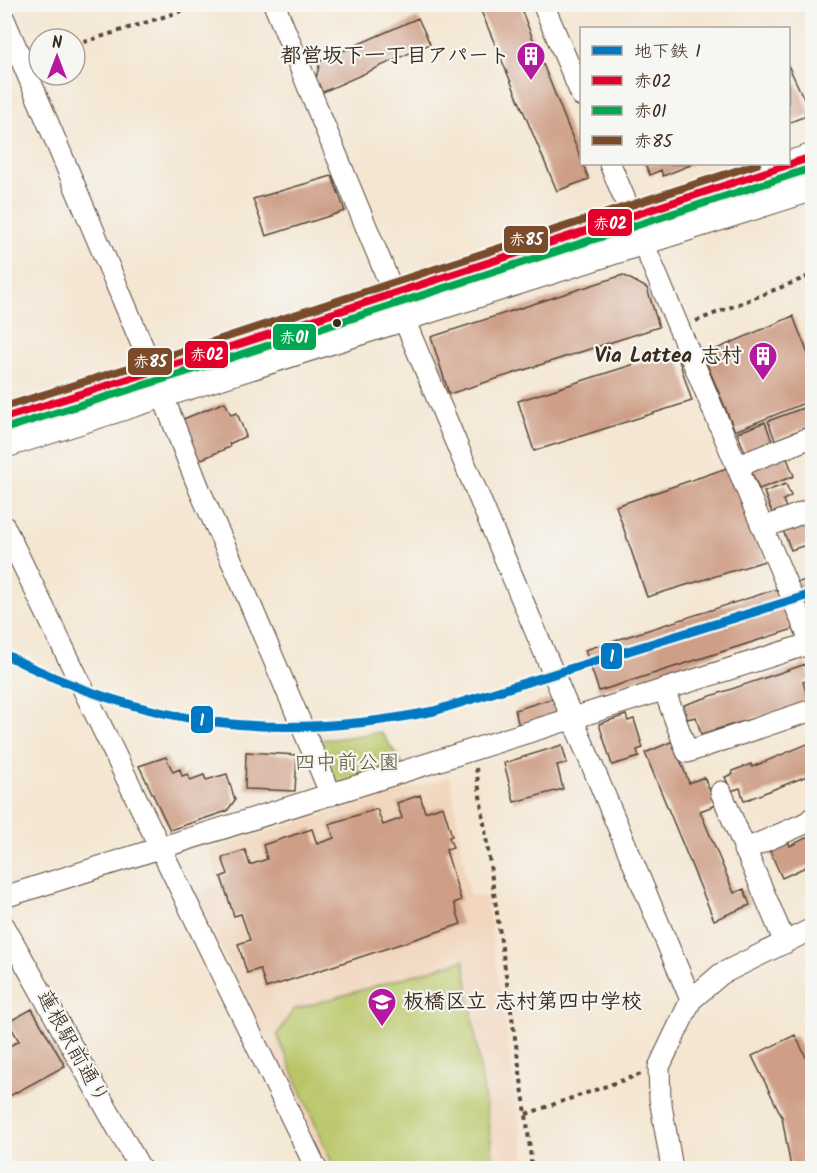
<svg xmlns="http://www.w3.org/2000/svg" width="817" height="1173" font-family="Kalam,'Klee One',sans-serif">
<style>
.built{fill:#f1d5bc}
.green{fill:#b9c668;stroke:#7a7843;stroke-width:1.5}
.building{fill:#ce9e86}
.lines{fill:none;stroke-linecap:round;stroke-linejoin:round}
.minor-casing{stroke:#574639;stroke-width:23}
.major-casing{stroke:#574639;stroke-width:28}
.path{stroke:#574639;stroke-width:4;stroke-dasharray:4.5 4.5;stroke-linecap:butt}
.minor{stroke:#fff;stroke-width:21}
.major{stroke:#fff;stroke-width:26}
.bus-1-casing{stroke:#f6f6f2;stroke-width:12}
.bus-2-casing{stroke:#f6f6f2;stroke-width:12}
.bus-3-casing{stroke:#f6f6f2;stroke-width:12}
.bus-1{stroke:#e4002b;stroke-width:8}
.bus-2{stroke:#00a651;stroke-width:8}
.bus-3{stroke:#7a4b2a;stroke-width:8}
.metro-1-casing{stroke:#f6f6f2;stroke-width:14}
.metro-1{stroke:#0079c2;stroke-width:9}
.bus-dot{fill:#3b2a1e;stroke:#f6f6f2;stroke-width:2}
.labels{text-anchor:middle;dominant-baseline:central;stroke-width:4.5;stroke-linejoin:round;paint-order:stroke}
.poi-label{font-size:21px;font-weight:bold;fill:#3b2a1e;stroke:#f6f6f2;text-anchor:end}
.park-label{font-size:21px;fill:#5a5130;stroke:#f6f6f2}
.street-label{font-size:21px;fill:#3b2a1e;stroke:#f6f6f2}
.line-badge{stroke:#f6f6f2;stroke-width:2}
.badge-label{font-size:16px;text-anchor:middle;font-weight:bold;fill:#fff}
</style>
<rect width="100%" height="100%" fill="#f6f6f2"/>
<filter id="ink" filterUnits="userSpaceOnUse"><feTurbulence type="fractalNoise" baseFrequency=".0167" numOctaves="2"/><feDisplacementMap in="SourceGraphic" scale="12" xChannelSelector="R" yChannelSelector="G"/><feConvolveMatrix kernelMatrix="1 2 1 2 8 2 1 2 1" color-interpolation-filters="sRGB"/></filter>
<filter id="wash" filterUnits="userSpaceOnUse"><feTurbulence type="fractalNoise" baseFrequency=".008" numOctaves="4" result="noise"/><feDisplacementMap in="SourceGraphic" scale="24" xChannelSelector="R" yChannelSelector="G"/><feGaussianBlur stdDeviation="1.35" result="paint"/><feColorMatrix in="noise" values="0 0 0 0 0 0 0 0 0 0 0 0 0 0 0 0 0 1.4 0 .05"/><feComposite in="paint" operator="in"/></filter>
<g filter="url(#wash)">
<rect width="100%" height="100%" fill="#f4e6d2"/>
<path class="built" d="M450,777l19,119 17,1 39,261 -1,10h-197l-132,-274 25,-9 -11,-36z"/>
<path class="green" d="M381,732l26,39 -76,24 -23,-55 24,-1z
M464,960l31,208h-161l-57,-133 16,-25z"/>
<g id="blocks">
<path class="building" d="M478,4h41l70,175 -32,12z
M418,18l12,26 -118,53 8,-36z
M788,65l23,49 -23,9z
M645,164h48l-30,12 -2,-6 -11,5z
M332,176l13,35 -79,25 -13,-37z
M623,275l24,13 12,39 -210,67 -18,-57z
M793,316l19,48v36l-77,31 -32,-76z
M676,351l16,50 -158,50 -16,-50z
M225,402l6,13 6,-2 9,23 -17,8 1,3 -33,14 -16,-41z
M803,408l7,18 -35,14 -7,-19z
M765,422l8,22 -27,10 -9,-21z
M786,456l8,20 -35,13 -7,-16 2,-7z
M730,467l35,94 -118,36 -31,-91z
M786,484l5,12 -8,4 3,8 -14,5 -8,-21z
M807,518l5,14v11l-21,7 -9,-22z
M812,578v45l-213,68 -14,-41z
M806,664l4,16 -7,2 6,20 -108,32 -5,-17 -9,2 -3,-14z
M557,697l2,8 -4,13 -36,9 -4,-17z
M626,715l2,6 6,-2 9,29 -6,2 2,7 -27,8 -13,-41z
M673,741l16,42 15,-6 12,28 -16,6 34,82 10,-4 6,16 -36,15 -69,-167z
M812,742v32l-68,27 -4,-13 -9,3 -6,-14 8,-3 -1,-3 19,-7 1,3z
M562,745l5,18 -10,2 6,24 -49,13 -10,-39z
M246,752l51,3 -2,36 -50,-2z
M166,757l7,15 7,-3 2,7 6,-2 2,6 14,-5 2,5 21,-6 8,26 -8,11 -57,19 -31,-64z
M420,795l5,17 18,-6 9,30 -3,1 4,11 -7,2 15,50 -7,3 7,21 -195,64 -6,-19 -13,4 -9,-29 12,-4 -9,-26 -7,2 -13,-39 7,-3 -6,-16 23,-8 5,15 17,-6 -4,-14 49,-16 5,15 17,-6 -5,-14 48,-15 6,16 19,-7 -5,-15z
M812,835v29l-30,14 -13,-29 19,-8 2,5z
M32,1009l33,57 -61,33v-50l15,-8 -11,-19z
M795,1035l17,34v99h-21l-9,-51 -30,-61z"/>
</g>
</g>
<g filter="url(#ink)">
<use href="#blocks" fill-opacity="0" stroke="#574639" stroke-width="1.5"/>
<g class="lines">
<g class="minor-casing">
<path id="minor" d="M274,4l120,290
M543,4l39,92
M4,19l149,352 47,120 38,84 93,220
M610,164l202,481
M403,317l288,683
M738,466l74,-29
M4,526l312,642
M763,528l49,-19
M664,689l23,63 125,-42
M721,792l64,151
M744,850l64,-28 4,-4
M4,897l808,-254
M4,926l136,242
M672,1168l-12,-69 -1,-32 32,-67 30,-26 91,-45"/>
</g>
<g class="major-casing">
<path id="major" d="M4,418l220,-69 378,-125 210,-67
M4,445l808,-257"/>
</g>
<path class="path" d="M75,45l129,-41
M696,321l116,-46
M476,768l50,346 5,45v9
M526,1114l115,-40"/>
<use href="#minor" class="minor"/>
<use href="#major" class="major"/>
<g class="bus-1-casing">
<path id="bus-1" d="M4,418l220,-69 588,-192"/>
</g>
<g class="bus-2-casing">
<path id="bus-2" d="M7,428l220,-69 585,-191"/>
</g>
<g class="bus-3-casing">
<path id="bus-3" d="M4,407l217,-68 536,-175"/>
</g>
<use href="#bus-1" class="bus-1"/>
<use href="#bus-2" class="bus-2"/>
<use href="#bus-3" class="bus-3"/>
<g class="metro-1-casing">
<path id="metro-1" d="M4,654c141,73 275,89 430,57l378,-117"/>
</g>
<use href="#metro-1" class="metro-1"/>
</g>
</g>
<defs>
<g id="building-pin" transform="scale(1.5)"><path d="M0 17L-7.5 6A9.5 9.5 0 1 1 7.5 6Z" fill="#b5179e" stroke="#f6f6f2"/><path d="M-4-6H4V6H1V3H-1V6H-4ZM-2.5-4.3h1.7v1.8h-1.7ZM.8-4.3h1.7v1.8H.8ZM-2.5-1h1.7V.8h-1.7ZM.8-1h1.7V.8H.8Z" fill="#fff"/></g>
<g id="school-pin" transform="scale(1.5)"><path d="M0 17L-7.5 6A9.5 9.5 0 1 1 7.5 6Z" fill="#b5179e" stroke="#f6f6f2"/><path d="M0-5L7-2L0 1L-7-2ZM-4 1L0 2.5L4 1V4Q0 6-4 4Z" fill="#fff"/></g>
</defs>
<g fill-rule="evenodd">
<use href="#building-pin" x="531" y="56"/>
<use href="#building-pin" x="763" y="356"/>
<use href="#school-pin" x="382" y="1002"/>
</g>
<circle class="bus-dot" cx="337" cy="323" r="5"/>
<g class="labels">
<g class="poi-label">
<text x="510" y="56">都営坂下一丁目アパート</text>
<text x="742" y="356">Via Lattea 志村</text>
<text x="403" y="1002" text-anchor="start">板橋区立 志村第四中学校</text>
</g>
<g class="park-label">
<text x="347" y="763">四中前公園</text>
</g>
<g class="street-label">
<text transform="translate(72 1047) rotate(61)">蓮根駅前通り</text>
</g>
</g>
<g class="line-badge">
<rect x="587" y="208" width="46" height="29" rx="6" fill="#e4002b"/>
<rect x="503" y="225" width="46" height="29" rx="6" fill="#7a4b2a"/>
<rect x="272" y="323" width="45" height="28" rx="6" fill="#00a651"/>
<rect x="184" y="340" width="45" height="29" rx="6" fill="#e4002b"/>
<rect x="127" y="347" width="46" height="29" rx="6" fill="#7a4b2a"/>
<rect x="600" y="642" width="23" height="28" rx="6" fill="#0079c2"/>
<rect x="190" y="705" width="24" height="29" rx="6" fill="#0079c2"/>
</g>
<g class="badge-label">
<text x="610" y="229">赤02</text>
<text x="526" y="245">赤85</text>
<text x="294" y="343">赤01</text>
<text x="207" y="360">赤02</text>
<text x="150" y="367">赤85</text>
<text x="612" y="662">I</text>
<text x="202" y="726">I</text>
</g>
<rect width="817" height="1173" fill="none" stroke="#f6f6f2" stroke-width="24"/>
<rect x="580" y="27" width="210" height="138" fill="#f6f6f2" stroke="#aba49d" stroke-width="1.5"/>
<rect x="592" y="46" width="30" height="9" fill="#0079c2" stroke="#aba49d" stroke-width="1.5"/>
<text x="634" y="57" font-size="18" fill="#3b2a1e">地下鉄 I</text>
<rect x="592" y="76" width="30" height="9" fill="#e4002b" stroke="#aba49d" stroke-width="1.5"/>
<text x="634" y="87" font-size="18" fill="#3b2a1e">赤02</text>
<rect x="592" y="106" width="30" height="9" fill="#00a651" stroke="#aba49d" stroke-width="1.5"/>
<text x="634" y="117" font-size="18" fill="#3b2a1e">赤01</text>
<rect x="592" y="136" width="30" height="9" fill="#7a4b2a" stroke="#aba49d" stroke-width="1.5"/>
<text x="634" y="147" font-size="18" fill="#3b2a1e">赤85</text>
<g transform="translate(57 57)"><circle r="28" fill="#f6f6f2" stroke="#aba49d" stroke-width="1.5"/>
<path d="M0-4.5L10 22L0 15L-10 22Z" fill="#b5179e"/>
<text y="-9" font-size="16" font-weight="bold" text-anchor="middle" fill="#3b2a1e">N</text>
</g>
</svg>
